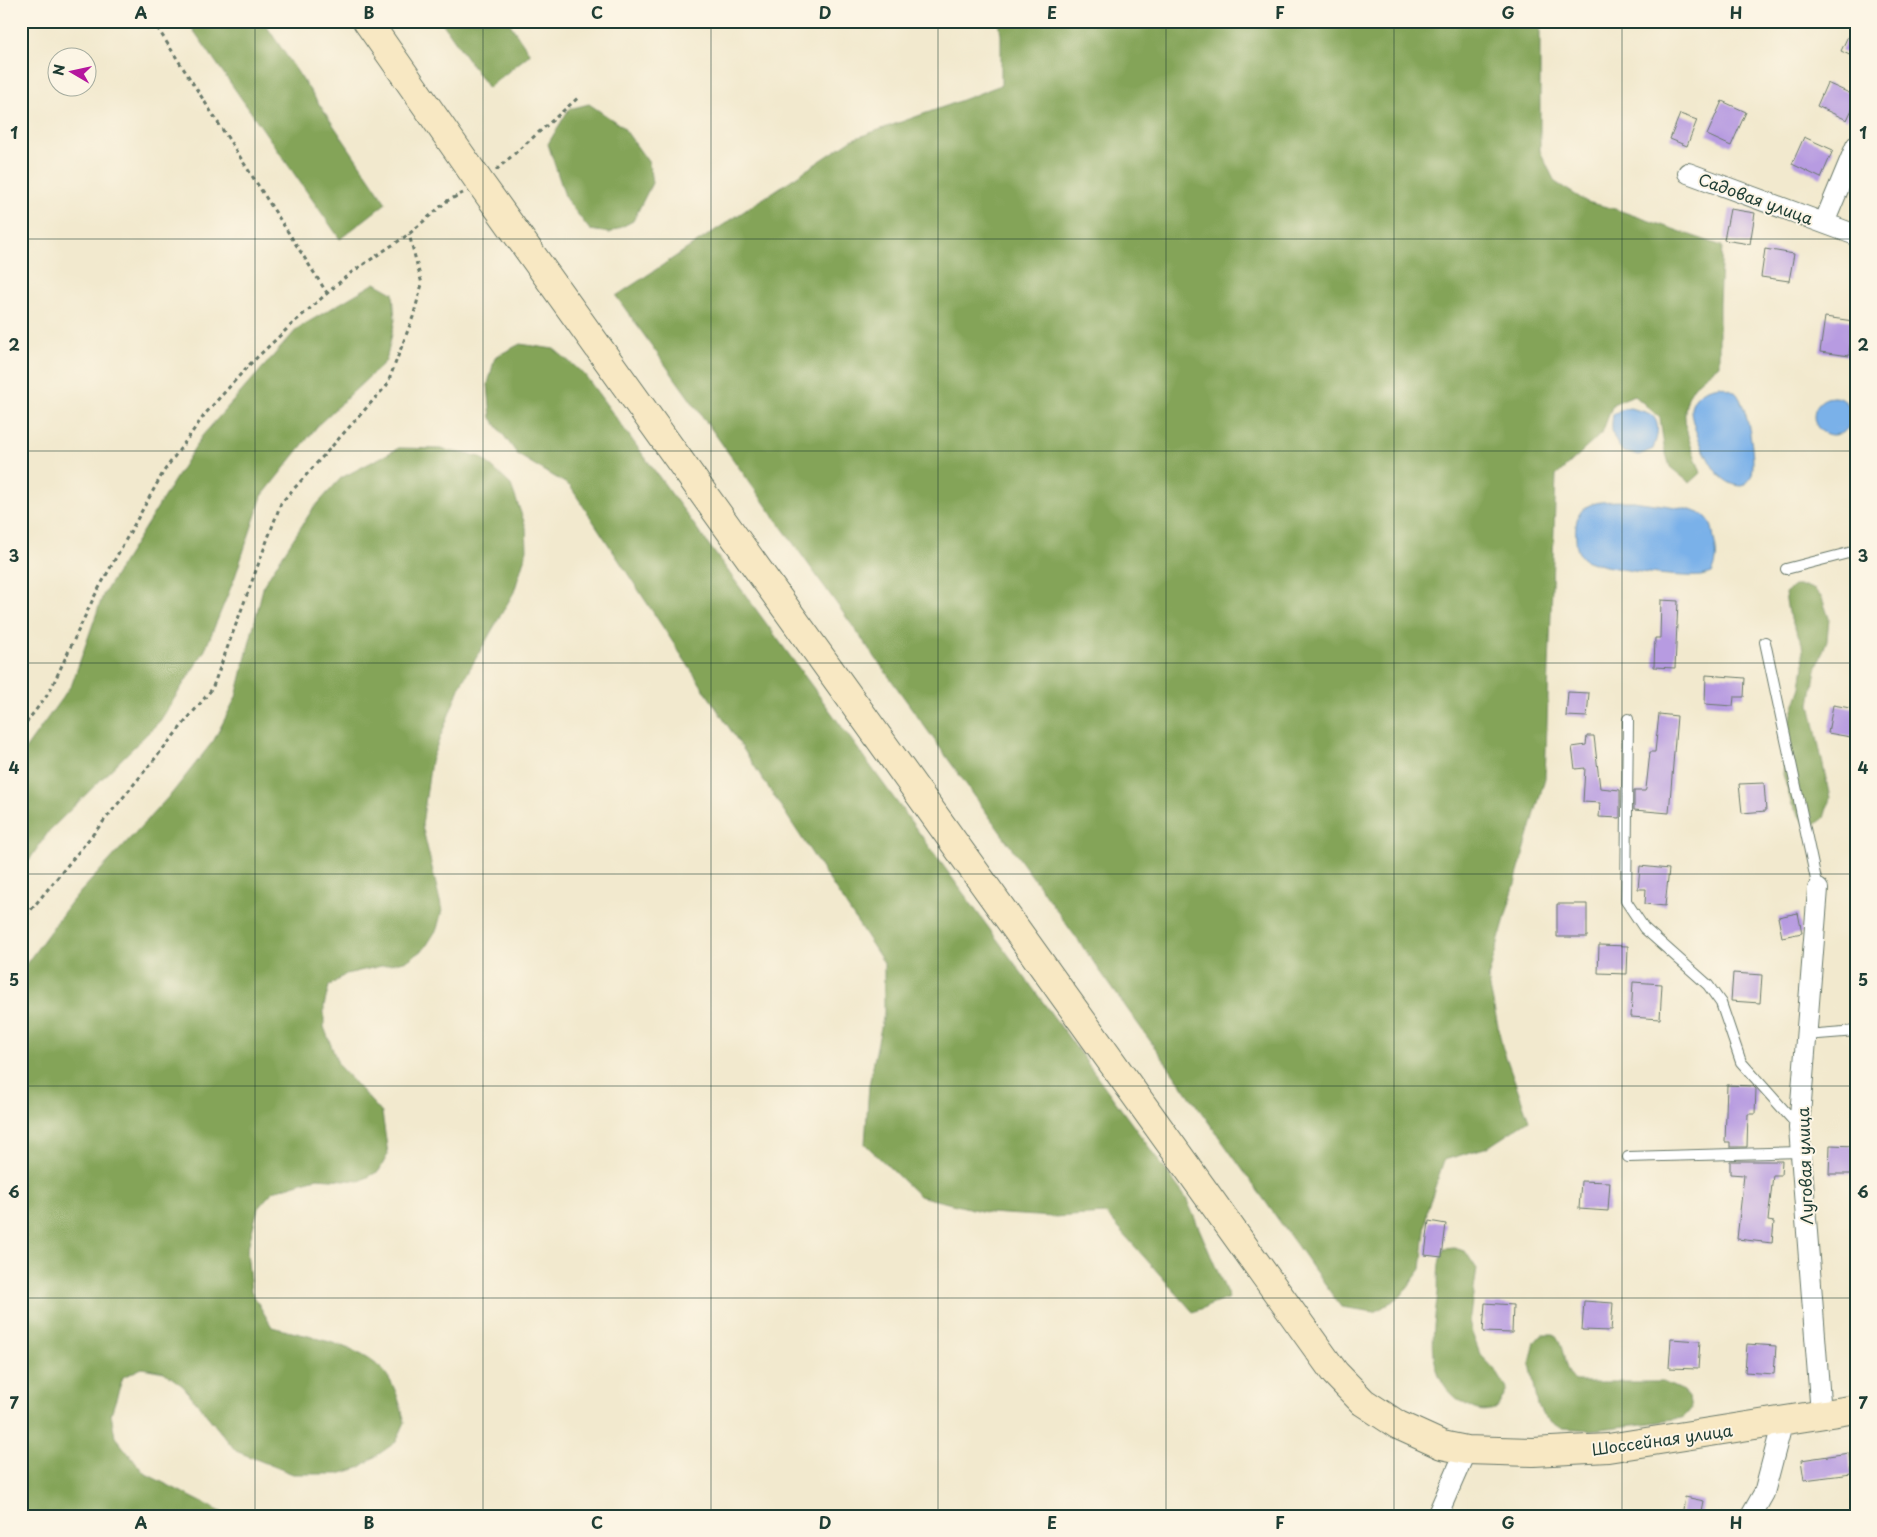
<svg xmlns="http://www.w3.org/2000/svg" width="1877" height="1537" font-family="'Playpen Sans',sans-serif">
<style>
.forest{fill:#84a459;stroke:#527046}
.water{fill:#7ab1e9;stroke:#4c778e}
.building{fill:#b79be1}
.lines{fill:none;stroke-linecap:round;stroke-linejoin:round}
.lane-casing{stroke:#69796a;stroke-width:12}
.street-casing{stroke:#69796a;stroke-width:22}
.secondary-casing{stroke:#69796a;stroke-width:30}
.path{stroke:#69796a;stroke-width:3;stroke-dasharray:4 4;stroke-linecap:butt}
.lane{stroke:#fff;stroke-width:10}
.street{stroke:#fff;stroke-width:20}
.secondary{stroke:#f8e8c3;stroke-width:28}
.grid{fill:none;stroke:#1f3d34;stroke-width:1;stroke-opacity:0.55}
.labels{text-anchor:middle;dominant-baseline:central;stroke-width:4;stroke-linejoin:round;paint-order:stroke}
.street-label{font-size:16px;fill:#1f3d34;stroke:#fcf5e5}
.neatline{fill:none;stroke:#1f3d34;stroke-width:2}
.grid-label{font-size:16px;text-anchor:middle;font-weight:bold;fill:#1f3d34}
</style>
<rect width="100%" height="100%" fill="#fcf5e5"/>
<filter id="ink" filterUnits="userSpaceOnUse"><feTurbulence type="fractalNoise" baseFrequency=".02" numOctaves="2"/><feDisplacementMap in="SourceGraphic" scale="10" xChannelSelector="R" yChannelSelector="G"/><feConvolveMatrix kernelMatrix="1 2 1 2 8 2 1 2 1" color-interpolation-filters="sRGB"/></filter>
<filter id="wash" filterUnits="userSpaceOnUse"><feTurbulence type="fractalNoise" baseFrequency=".0096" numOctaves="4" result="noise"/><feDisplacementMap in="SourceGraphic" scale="20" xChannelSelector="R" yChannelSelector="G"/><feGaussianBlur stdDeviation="1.12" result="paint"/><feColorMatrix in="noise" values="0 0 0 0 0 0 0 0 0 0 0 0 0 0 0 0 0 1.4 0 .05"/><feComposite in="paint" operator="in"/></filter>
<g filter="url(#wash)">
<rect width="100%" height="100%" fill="#f2e9ce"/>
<path class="forest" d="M187,21h76l123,182 -46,36z
M441,21h67l22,33 -42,34z
M999,21h541v130l15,31 32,20 28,7 107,37 -3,56v63c-7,6 -15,11 -21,17 -26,28 -7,61 3,91l-11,10 -20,-16 -6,-20 -4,-29 -26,-23 -21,9 -11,29 -46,43 -11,302 -57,200 14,68 27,74 -41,27 -44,13 -17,51 -6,58 -20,27 -26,16 -34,-5 -725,-1011 237,-157 96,-34 52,-20v-50z
M589,104l34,23 26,36 3,20 -19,38 -23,12 -20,-3 -24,-31 -18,-55 21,-35z
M375,283l18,10 2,27 -9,41 -67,63 -57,72 -27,81 -30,73 -45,71 -111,110 -28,41v-117l51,-71 31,-89 99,-159 96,-108z
M520,344l34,5 30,25 602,824 43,100 -36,14 -87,-98 -53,3 -64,-4 -70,-17 -54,-52 4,-59 15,-72v-50l-314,-477 -52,-31 -27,-37 -3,-34 7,-27z
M399,448l41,1 41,8 30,28 15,42 1,23 -13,42 -54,94 -29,75 -9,64 20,85 -5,19 -12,19 -17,12 -62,14 -17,12 -5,20v21l15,39 43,47 6,41 -9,17 -19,10 -44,-3 -43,13 -15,17 -11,43 4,40 21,36c36,10 101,19 119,55 7,12 10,27 14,40l-9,20 -37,26 -20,6h-46l-57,-23 -53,-65 -19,-14 -22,-4 -19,9 -12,37 4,23 29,36 79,40 2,3h-204v-545l51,-70 101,-109 41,-52 22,-43 28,-113 48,-74 29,-32z
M1794,586h11l10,4 7,8 7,20 -2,22 -11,30 -6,34 20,94 -6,20 -9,7 -11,-2 -12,-18 -9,-31 4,-46 14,-41 3,-21 -2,-23 -14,-30 -3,-20z
M1454,1248l11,3 12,18 -8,53 3,11 8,21 16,17 11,18 -10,19c-13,5 -21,3 -32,-4 -42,-25 -32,-71 -27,-111 1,-15 -2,-30 6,-44z
M1542,1334h12c14,17 6,33 22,48h87l20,9 6,8 2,10 -7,8 -9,3 -83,10 -31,-2 -18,-12 -5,-10 -8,-43 5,-21z"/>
<path class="water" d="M1720,386c5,2 11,3 15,6 12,10 21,66 17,82 -1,4 -6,8 -9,12 -10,0 -16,-4 -24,-11 -10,-10 -33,-58 -27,-71 5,-13 16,-16 28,-18z
M1814 416a19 19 0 1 1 38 0a19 19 0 1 1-38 0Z
M1630,408c5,2 15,3 20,6 12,8 7,24 3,35l-14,6 -16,-3c-10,-14 -13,-19 -10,-37l7,-5z
M1634,501c15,3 62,6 72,16 6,6 7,14 8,22 3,12 4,22 -2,34 -3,1 -7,2 -11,3 -20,2 -101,-7 -117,-17 -6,-3 -8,-15 -8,-21 -4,-42 27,-36 58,-37z"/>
<g id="blocks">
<path class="building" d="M1855,21h1v37l-15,-7z
M1827,83l29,13v5l-9,19 -30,-14z
M1722,101l24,11 -15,34 -24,-11z
M1680,114l17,6 -10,26 -17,-7z
M1804,137l29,13 -12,28 -29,-14z
M1730,209l25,4 -5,31 -26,-4z
M1765,249l29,5 -5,27 -28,-4z
M1825,317l28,4 -4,35 -29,-4z
M1661,600l17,1 -3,67 -21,-1 1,-29h5z
M1706,675l39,3 -1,19h-10l-1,9 -28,-2z
M1568,692l21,1 -2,24 -21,-1z
M1833,705l23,4v29l-28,-5z
M1659,714l18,2 -8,97 -35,-3v-19h11l1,-2 4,-37h5z
M1587,736h7l6,52 20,2v28l-21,-1 1,-14 -17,-1 2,-34 -10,1 -3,-22 14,-2z
M1764,783l2,28 -24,2 -3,-29z
M1640,866l29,3 -4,37 -20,-2 1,-15h-8z
M1557,904h30v33h-30z
M1798,913l4,20 -20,4 -4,-20z
M1599,945l29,1 -1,28 -29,-1z
M1733,973l29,2 -2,28 -29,-2z
M1633,982l29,2 -2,35 -29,-2z
M1727,1085l26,1 3,3 -1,25h-7l-1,33h-17v-5h-5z
M1830,1145l26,1v28h-27z
M1730,1161h52l-1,14h-8l-5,46 6,1 -2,21 -35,-4 7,-64 -14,-1z
M1581,1181l29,1 -2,29 -29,-2z
M1429,1221l17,3 -4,33 -17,-2z
M1584,1301l29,2 -2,28 -29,-1z
M1485,1303l28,2 -1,28 -29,-1z
M1671,1339l29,2 -2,28 -29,-1z
M1747,1344l29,2 -2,28 -29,-2z
M1849,1453l2,21 -47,6 -3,-20z
M1685,1497l19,4 -3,15h-19z"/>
</g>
</g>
<g filter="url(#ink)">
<use href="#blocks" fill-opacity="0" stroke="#69796a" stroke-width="1"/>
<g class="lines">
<g class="lane-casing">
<path id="lane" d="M1786,569l70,-18
M1765,642l53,247
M1628,719l-2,182 18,27 64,57 13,18 20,59 58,65
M1806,1035l50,-4
M1628,1157l173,-5"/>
</g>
<g class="street-casing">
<path id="street" d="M1688,173l168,62
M1824,223l32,-77
M1818,889l-19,239 22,286
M1437,1516l29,-66
M1751,1516l13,-23 19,-72"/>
</g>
<g class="secondary-casing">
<path id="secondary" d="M367,21l114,163 854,1189 28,29 35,23 44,20 24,5 67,2 75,-4 248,-39"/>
</g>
<path class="path" d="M153,21l174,272
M496,170l84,-74
M21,729l28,-36 45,-96 70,-126 42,-58 42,-47 42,-40 59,-52 60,-40 38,-33 16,-8
M21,922l191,-233 69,-186 106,-118 26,-68 9,-33 -13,-50"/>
<use href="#lane" class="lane"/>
<use href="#street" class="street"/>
<use href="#secondary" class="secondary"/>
</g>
</g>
<path class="grid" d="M255,21v1495M483,21v1495M711,21v1495M938,21v1495M1166,21v1495M1394,21v1495M1622,21v1495M21,239h1835M21,451h1835M21,663h1835M21,874h1835M21,1086h1835M21,1298h1835"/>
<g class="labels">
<g class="street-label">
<text transform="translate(1756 198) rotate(20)">Садовая улица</text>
<text transform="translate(1804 1166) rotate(-92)">Луговая улица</text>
<text transform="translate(1662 1439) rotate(-8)">Шоссейная улица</text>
</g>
</g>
<rect width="1877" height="1537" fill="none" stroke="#fcf5e5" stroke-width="55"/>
<g transform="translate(72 72) rotate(279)"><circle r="24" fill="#fcf5e5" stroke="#a4ab9e"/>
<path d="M0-4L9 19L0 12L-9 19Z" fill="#b5179e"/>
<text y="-8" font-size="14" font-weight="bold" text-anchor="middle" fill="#1f3d34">N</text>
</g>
<rect x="28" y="28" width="1822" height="1482" class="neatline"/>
<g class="grid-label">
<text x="141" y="19">A</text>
<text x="369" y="19">B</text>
<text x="597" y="19">C</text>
<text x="825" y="19">D</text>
<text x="1052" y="19">E</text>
<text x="1280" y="19">F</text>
<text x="1508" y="19">G</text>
<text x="1736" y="19">H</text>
<text x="14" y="139">1</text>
<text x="1863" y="139">1</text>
<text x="14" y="351">2</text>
<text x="1863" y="351">2</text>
<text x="14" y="562">3</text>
<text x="1863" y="562">3</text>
<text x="14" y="774">4</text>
<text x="1863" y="774">4</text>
<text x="14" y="986">5</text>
<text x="1863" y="986">5</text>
<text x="14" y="1198">6</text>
<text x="1863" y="1198">6</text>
<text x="14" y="1409">7</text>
<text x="1863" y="1409">7</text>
<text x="141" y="1529">A</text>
<text x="369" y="1529">B</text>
<text x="597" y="1529">C</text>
<text x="825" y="1529">D</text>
<text x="1052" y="1529">E</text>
<text x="1280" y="1529">F</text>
<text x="1508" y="1529">G</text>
<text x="1736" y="1529">H</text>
</g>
</svg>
